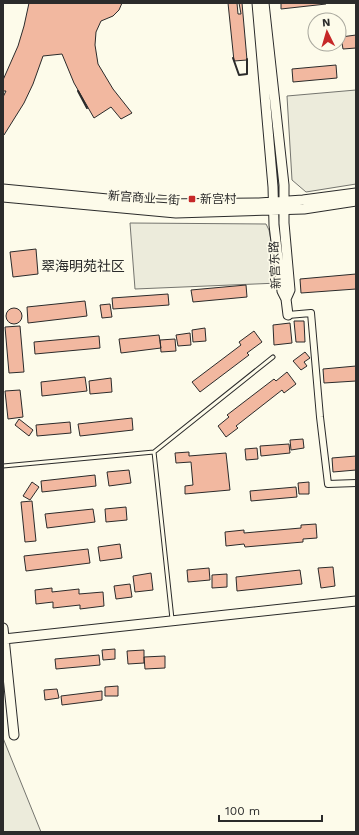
<svg xmlns="http://www.w3.org/2000/svg" width="359" height="835" font-family="'Work Sans','Noto Sans SC',sans-serif">
<style>
.green{fill:#ecebdb;stroke:#74746e}
.building{fill:#f2b8a0;stroke:#2b2b2b}
.lines{fill:none;stroke-linecap:round;stroke-linejoin:round}
.lane-casing{stroke:#2b2b2b;stroke-width:5}
.street-casing{stroke:#2b2b2b;stroke-width:8}
.secondary-casing{stroke:#2b2b2b;stroke-width:11}
.lane{stroke:#fdfbea;stroke-width:3}
.street{stroke:#fdfbea;stroke-width:6}
.secondary{stroke:#fdfbea;stroke-width:9}
.wall{stroke:#2b2b2b;stroke-width:2}
.poi-dot{fill:#c62828;stroke:#fdfbea;stroke-width:1.5}
.labels{text-anchor:middle;dominant-baseline:central;stroke-width:3;stroke-linejoin:round;paint-order:stroke}
.street-label{font-size:12px;fill:#2b2b2b;stroke:#fdfbea}
.poi-label{font-size:12px;fill:#2b2b2b;stroke:#fdfbea;text-anchor:start}
.quarter-label{font-size:14px;fill:#2b2b2b;stroke:#fdfbea}
</style>
<rect width="100%" height="100%" fill="#fdfbea"/>
<path class="green" d="M356,90v94l-50,8 -14,-12 -5,-84z
M130,223l136,1 3,6 10,53 -144,6z
M3,738l38,94h-38z"/>
<path class="building" d="M29,3h93l-3,7 -6,6 -12,5 -5,11 -1,13 3,19 15,25 19,24 -11,6 -10,-12 -17,11 -20,-35 -12,-29 -19,2 -10,28 -9,19 -20,32 -1,-1v-37l3,-6h-3v-11l15,-34 6,-20z
M228,3h9l1,11h3l-2,-11h3l5,57 -13,1z
M281,3h45v1l-45,5z
M356,35v13l-13,1 -2,-12z
M336,65l1,13 -44,4 -1,-13z
M36,249l2,25 -25,3 -3,-25z
M356,274v15l-55,4 -1,-14z
M246,285l1,12 -54,5 -2,-12z
M168,294l1,11 -56,4 -1,-11z
M85,301l2,15 -59,7 -1,-16z
M110,304l2,13 -10,1 -2,-13z
M6 316a8 8 0 1 1 16 0a8 8 0 1 1-16 0Z
M294,321h10l1,21h-9z
M290,323l2,20 -18,2 -1,-20z
M20,326l4,46 -15,1 -4,-46z
M205,328l1,13 -13,1 -1,-12z
M254,331l8,11 -15,11 2,2 -49,37 -8,-10 49,-37 -2,-3z
M190,333l1,12 -13,1 -2,-11z
M159,335l2,13 -40,5 -2,-14z
M99,336l1,12 -65,6 -1,-12z
M175,339l1,12 -15,1 -1,-12z
M305,352l5,6 -6,4 3,4 -6,4 -8,-9z
M356,366v15l-32,2 -1,-14z
M287,372l9,12 -12,9 -2,-3 -46,36 2,2 -12,9 -8,-11 11,-9 -2,-2 47,-36 2,2z
M85,377l2,14 -45,5 -1,-14z
M111,378l1,14 -22,2 -1,-13z
M20,390l3,27 -15,2 -3,-28z
M132,418l1,12 -53,6 -2,-12z
M19,419l14,11 -4,6 -14,-11z
M70,422l1,11 -34,3 -1,-11z
M303,439l1,9 -13,2 -1,-10z
M289,444l1,9 -29,3 -1,-10z
M257,448l1,11 -12,1 -1,-11z
M189,452v4l37,-3 4,37 -45,4v-8l8,-1 -2,-23 -15,1 -1,-10z
M356,456v14l-23,2 -1,-14z
M129,470l2,13 -22,3 -2,-14z
M95,475l1,11 -54,6 -1,-11z
M32,482l7,5 -9,13 -7,-4z
M309,482v12h-10l-1,-11z
M296,487l1,10 -46,4 -1,-10z
M32,501l4,40 -11,1 -4,-40z
M126,507l1,13 -21,2 -1,-13z
M93,509l2,13 -48,6 -2,-14z
M316,524l1,14 -14,1v3l-58,5 -1,-3 -18,2 -1,-14 19,-2v3l57,-5v-3z
M120,544l2,14 -22,3 -2,-14z
M88,549l2,14 -64,8 -2,-15z
M333,567l2,19 -14,2 -3,-20z
M209,568l1,12 -22,2 -1,-12z
M300,570l2,14 -65,7 -1,-14z
M151,573l2,17 -18,2 -2,-16z
M227,574v13l-15,1v-13z
M130,584l2,13 -16,2 -2,-13z
M52,588v4l27,-3v5l24,-2 1,14 -24,3v-4l-27,3v-6l-17,2 -1,-14z
M115,649v10l-12,1 -1,-10z
M144,650v13l-16,1 -1,-13z
M99,655l1,10 -44,4 -1,-10z
M165,656v12l-20,1 -1,-12z
M118,686v10h-13v-9z
M57,689l2,9 -14,2 -1,-10z
M102,691v9l-40,5 -1,-9z"/>
<g class="lines">
<g class="lane-casing">
<path id="lane" d="M3,466l151,-14
M172,619l-18,-167 119,-95"/>
</g>
<g class="street-casing">
<path id="street" d="M288,315l23,-2 9,104 8,67 28,-1"/>
</g>
<g class="secondary-casing">
<path id="secondary" d="M257,3l16,184 1,38 8,66 4,8 2,16
M264,3l20,182v38l6,67 -4,9
M3,189l157,15 99,-1 44,-3 53,-7
M3,197l173,16 128,-4 52,-8
M3,628l11,107
M4,639l352,-38"/>
</g>
<use href="#lane" class="lane"/>
<use href="#street" class="street"/>
<use href="#secondary" class="secondary"/>
<path class="wall" d="M233,58l6,17 8,-1v-15
M78,91l9,17"/>
</g>
<rect class="poi-dot" x="188" y="195" width="8" height="8" rx="2"/>
<g class="labels">
<g class="street-label">
<text transform="translate(144 198) rotate(4)">新宫商业二街</text>
<text transform="translate(275 265) rotate(-93)">新宫东路</text>
</g>
<g class="poi-label">
<text x="200" y="199">新宫村</text>
</g>
<g class="quarter-label">
<text x="83" y="266">翠海明苑社区</text>
</g>
</g>
<rect width="359" height="835" fill="none" stroke="#2b2b2b" stroke-width="8"/>
<g transform="translate(327 32) rotate(355)"><circle r="19" fill="#fdfbea" stroke="#a9a89e"/>
<path d="M0-3L7 15L0 10L-7 15Z" fill="#c62828"/>
<text y="-6" font-size="11" font-weight="bold" text-anchor="middle" fill="#2b2b2b">N</text>
</g>
<path d="M219 815v6h103v-6" fill="none" stroke="#2b2b2b" stroke-width="2"/>
<text x="225" y="815" font-size="12" fill="#2b2b2b" stroke="#fdfbea" stroke-width="3" paint-order="stroke">100 m</text>
</svg>
